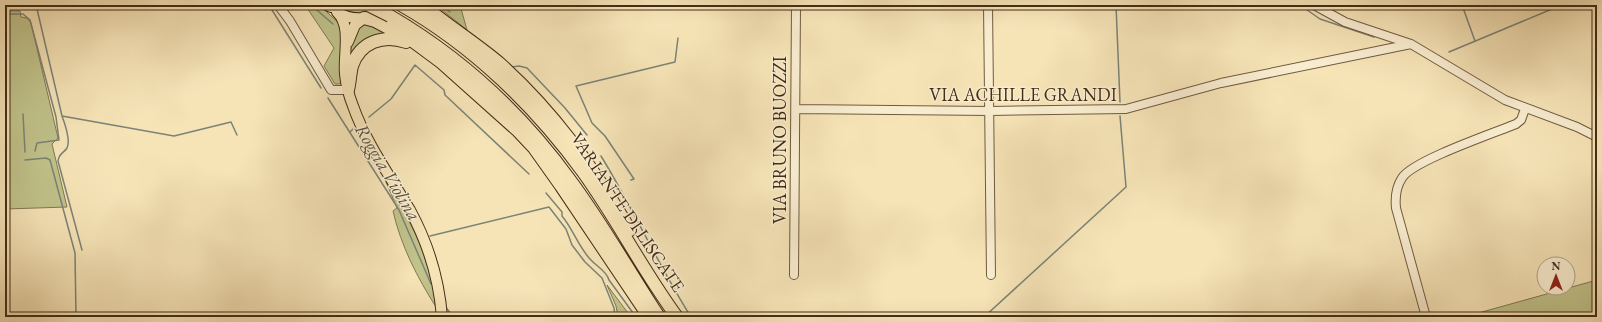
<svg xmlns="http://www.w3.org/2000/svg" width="1602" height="322" font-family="'EB Garamond',serif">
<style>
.green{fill:#c1c38b;stroke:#827852}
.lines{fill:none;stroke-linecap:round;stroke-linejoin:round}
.stream{stroke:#7b8377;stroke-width:1.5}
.minor-casing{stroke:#705b40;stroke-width:10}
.major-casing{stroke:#432d18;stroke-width:12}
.highway-casing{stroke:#432d18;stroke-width:14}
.minor{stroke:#f9edd0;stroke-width:8}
.major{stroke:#f6e4b7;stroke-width:10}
.highway{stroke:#f6e4b7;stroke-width:12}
.highway-bridge-casing{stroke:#432d18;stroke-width:14;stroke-linecap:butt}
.highway-bridge{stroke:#f6e4b7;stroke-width:12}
.labels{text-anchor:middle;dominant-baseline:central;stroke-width:3;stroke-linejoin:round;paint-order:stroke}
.street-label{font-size:18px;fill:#432d18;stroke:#f9edd0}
.water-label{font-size:19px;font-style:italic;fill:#5a5140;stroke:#f9edd0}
</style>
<rect width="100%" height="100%" fill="#f6e4b7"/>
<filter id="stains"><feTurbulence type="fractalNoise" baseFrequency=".005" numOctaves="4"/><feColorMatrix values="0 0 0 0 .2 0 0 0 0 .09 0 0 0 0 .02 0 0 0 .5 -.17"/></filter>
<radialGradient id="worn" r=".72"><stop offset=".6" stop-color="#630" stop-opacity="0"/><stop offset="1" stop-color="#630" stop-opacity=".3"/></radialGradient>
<path class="green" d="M305,5h14l21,19 1,9v50l-2,1h-4l-11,-18 10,-18z
M335,5h44c-14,9 -30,12 -44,0z
M436,5h24l7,25z
M5,11h15l1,6 6,1 4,5 27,115 -6,6 15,63 -62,2z
M365,23l34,14 -18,-1 -32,36 1,-25 4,-15z
M386,182c25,38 45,79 50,125 -19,-30 -35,-61 -43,-96l4,-3z
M1597,280v37h-133z
M607,285l24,32h-13l-2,-11z"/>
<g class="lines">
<path class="stream" d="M34,5l3,4 25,107 112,20 57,-14 6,13
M274,5l-2,5 49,78
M311,5l22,19
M440,5l10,7
M1116,5l4,97
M1300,5l20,14 54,18
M1462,5l13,36
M5,8l16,-3
M448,10l3,-5
M5,14h18l7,6 26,97 3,23 -22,3 -2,8
M1449,52l103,-43 20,-4
M512,67l7,-1 8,2 38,40 22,27
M328,98l71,112 32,74
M23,114l2,38
M62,116c3,8 9,24 5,32 -3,5 -8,5 -9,13l24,89
M369,117l22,-18 24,-34 29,25 1,5 84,79
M350,132l4,-4
M601,156c32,52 57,109 90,161
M25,160l21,-2 4,2 25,93 1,64
M631,180l3,-1 -29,-43 -13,-13 -16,-37 99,-24 3,-24
M546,193l16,19v4c11,13 16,30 28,43 7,8 16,11 19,21l27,37
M430,236l119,-29 17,22 6,16 13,17 17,16 12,30 1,9
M445,306l8,11
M984,317l142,-130 -6,-71"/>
<g class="minor-casing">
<path id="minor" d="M278,5l12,16 41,69h17
M988,5l3,270
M1314,5l31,17 66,22 94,56 72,27 20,10
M796,109l194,2 136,-2 95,-26 190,-39
M794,275l2,-270
M1426,317l-30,-109c-1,-10 0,-21 6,-30 10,-17 92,-45 114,-54l5,-4 4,-11"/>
</g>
<g class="major-casing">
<path id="major" d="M337,12c15,14 6,43 8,62 1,11 4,22 8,32 13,37 37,70 57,104 18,33 29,69 32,107
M337,12c17,10 36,8 49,-7
M348,42l7,-17 9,-7"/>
</g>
<g class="highway-casing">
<path id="highway" d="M329,5l2,1
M401,5c72,41 134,101 182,167 34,47 60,99 94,145
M423,5c24,20 51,37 75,57 55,49 95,105 132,168
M390,16c70,41 132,98 180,164 33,44 59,92 89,137
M364,18l11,3 36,19 31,23 75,67 17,18 27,38 88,131
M348,90c2,-8 2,-16 4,-24 8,-24 31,-32 54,-24"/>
</g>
<use href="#minor" class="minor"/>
<use href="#major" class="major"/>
<use href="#highway" class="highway"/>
<g class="highway-bridge-casing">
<path id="highway-bridge" d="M368,5l22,11"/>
</g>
<use href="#highway-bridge" class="highway-bridge"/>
</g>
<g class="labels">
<g class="street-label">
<text x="1023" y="94">VIA ACHILLE GRANDI</text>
<text transform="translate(779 140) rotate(-90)">VIA BRUNO BUOZZI</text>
<text transform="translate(628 212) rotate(56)">VARIANTE DI LISCATE</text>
</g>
<g class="water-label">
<text transform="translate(388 172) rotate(59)">Roggia Violina</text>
</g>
</g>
<rect width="1602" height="322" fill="none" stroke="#f6e4b7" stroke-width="20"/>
<rect x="6" y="6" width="1590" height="310" fill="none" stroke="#432d18" stroke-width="2"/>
<rect x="10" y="10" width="1582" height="302" fill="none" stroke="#432d18"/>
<g transform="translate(1556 276)"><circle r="19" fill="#f9edd0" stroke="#b0a086"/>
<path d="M0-3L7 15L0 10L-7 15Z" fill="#8f2418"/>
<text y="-6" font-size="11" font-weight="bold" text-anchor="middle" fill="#432d18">N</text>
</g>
<rect width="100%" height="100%" filter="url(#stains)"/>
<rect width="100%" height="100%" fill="url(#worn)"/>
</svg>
